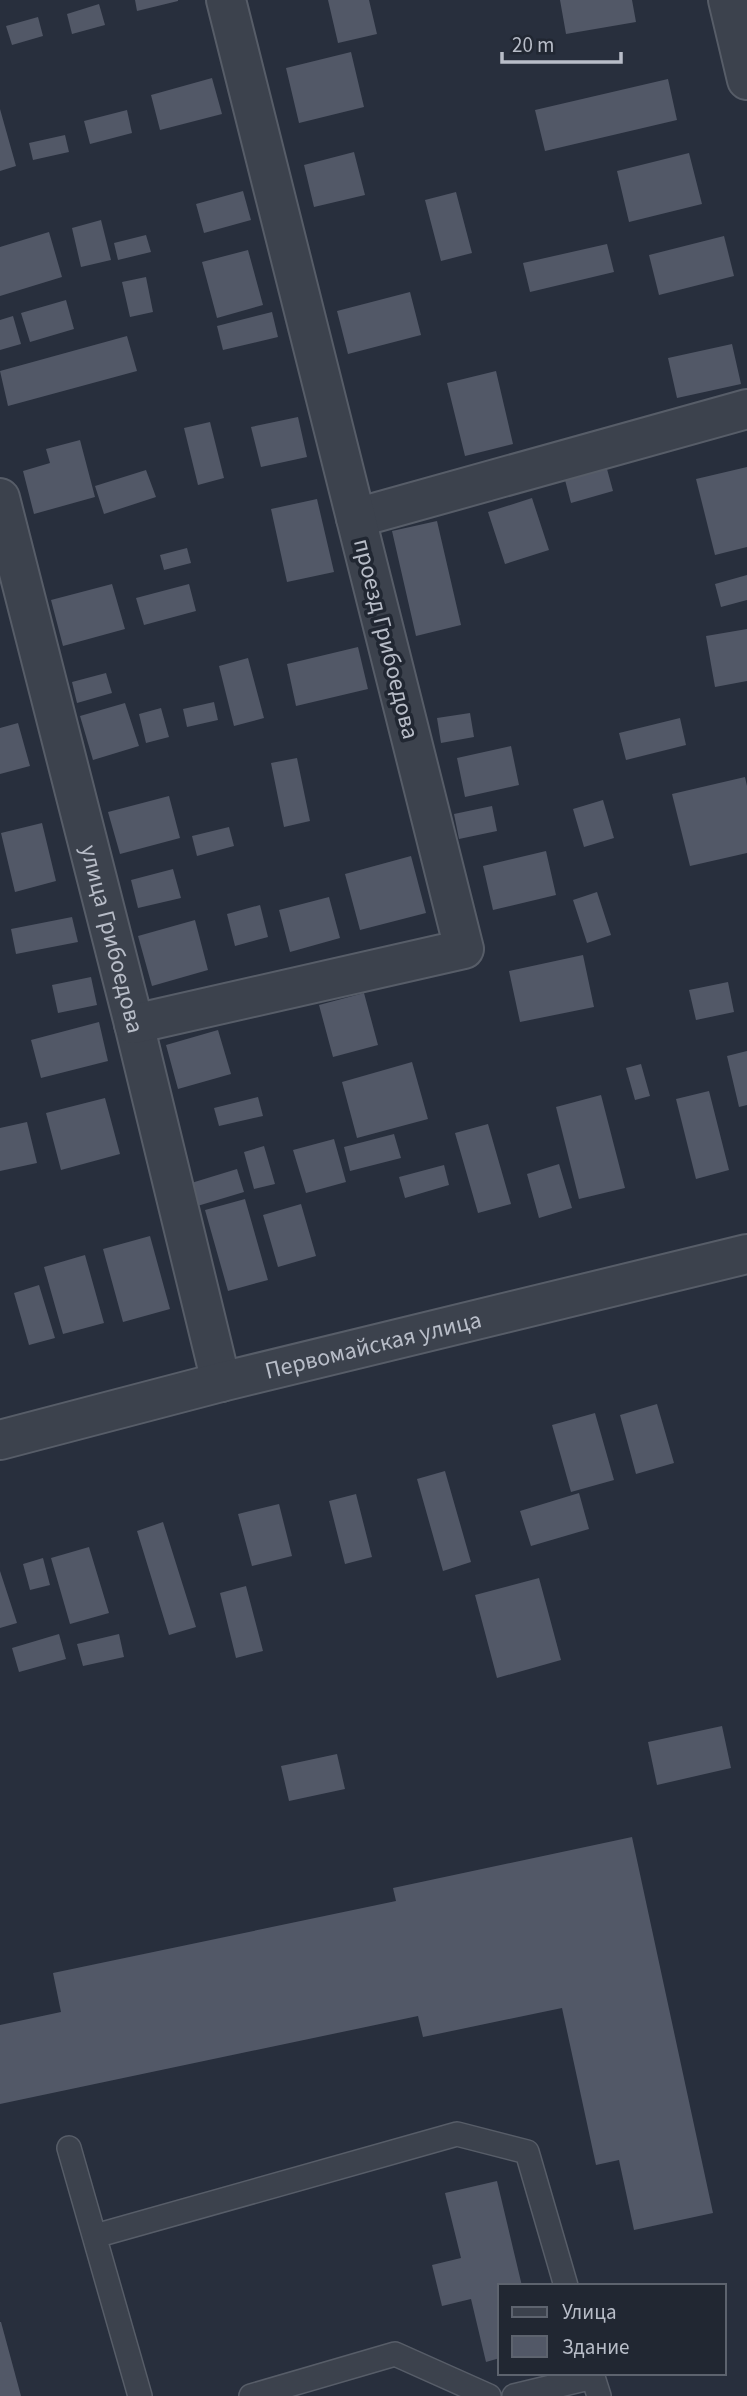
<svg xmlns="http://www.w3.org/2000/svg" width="747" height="2396" font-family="'Source Sans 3',sans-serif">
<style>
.building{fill:#525867}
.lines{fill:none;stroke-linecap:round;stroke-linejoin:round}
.service-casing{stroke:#575d68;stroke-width:26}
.minor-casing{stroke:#575d68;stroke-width:42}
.tertiary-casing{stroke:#575d68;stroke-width:42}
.service{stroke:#3c424d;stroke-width:23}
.minor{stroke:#3c424d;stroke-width:38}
.tertiary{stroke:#3c424d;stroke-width:38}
.labels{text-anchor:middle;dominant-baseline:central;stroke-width:7;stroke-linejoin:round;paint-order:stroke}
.street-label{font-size:24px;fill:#b8bdc8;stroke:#212732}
</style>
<rect width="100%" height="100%" fill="#282f3d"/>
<path class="building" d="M135,0h43v1l-41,10z
M328,0h41l8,34 -39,9z
M560,0h72l4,22 -70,12z
M99,4l6,21 -33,9 -5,-20z
M38,17l5,19 -31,9 -6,-19z
M351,52l13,55 -65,16 -13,-55z
M212,78l10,36 -62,16 -9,-35z
M668,79l9,41 -132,31 -10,-41z
M0,109l16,57 -16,5z
M127,110l5,23 -42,11 -6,-23z
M65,135l4,17 -36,8 -4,-17z
M354,152l11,43 -51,12 -10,-42z
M689,153l13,51 -73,18 -12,-51z
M243,191l8,29 -47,13 -8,-29z
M456,192l16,61 -31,8 -16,-61z
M101,220l10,40 -30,7 -9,-39z
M49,232l13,45 -62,19v-49z
M146,235l5,17 -33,8 -4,-17z
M724,236l10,40 -75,19 -10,-40z
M607,244l7,28 -84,20 -7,-29z
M248,250l15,55 -46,13 -15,-56z
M146,277l7,35 -23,5 -8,-35z
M410,292l11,43 -73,19 -11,-43z
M66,300l8,29 -44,13 -9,-29z
M272,312l6,25 -55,13 -6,-24z
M13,316l8,28 -21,6v-30z
M127,336l10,35 -129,35 -8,-35z
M732,344l9,40 -64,14 -9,-40z
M496,371l17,73 -48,12 -18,-73z
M298,417l9,40 -46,10 -10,-40z
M210,422l14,56 -26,7 -14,-57z
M80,440l15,57 -61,17 -11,-43 27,-8 -4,-14z
M747,467v80l-32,8 -19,-76z
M607,469l6,22 -42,12 -6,-23z
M146,470l10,27 -52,17 -9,-28z
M532,498l17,52 -44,14 -17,-52z
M317,499l17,73 -47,10 -16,-73z
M437,521l24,104 -45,11 -24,-105z
M187,548l4,15 -27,7 -4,-15z
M747,575v25l-26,7 -6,-23z
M112,584l13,45 -62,17 -12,-46z
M189,584l7,27 -52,14 -8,-27z
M747,629v52l-32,6 -9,-51z
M358,647l10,42 -72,17 -9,-42z
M248,658l16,60 -30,8 -15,-60z
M106,673l6,20 -35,10 -5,-21z
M214,702l4,18 -31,7 -4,-18z
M125,703l14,43 -46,14 -13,-44z
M161,708l8,29 -23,6 -7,-29z
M470,713l4,24 -33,6 -4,-25z
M680,718l6,27 -60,15 -7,-27z
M18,723l12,43 -30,8v-46z
M511,746l8,39 -54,12 -8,-39z
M297,758l13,63 -26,6 -13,-64z
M745,777l2,9v67l-57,13 -18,-72z
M169,796l11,42 -60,16 -12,-42z
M603,800l11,38 -30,9 -11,-38z
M492,806l5,25 -38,8 -5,-25z
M42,823l14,58 -41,11 -14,-59z
M229,827l5,19 -37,10 -5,-20z
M546,851l10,44 -63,15 -10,-44z
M411,856l15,57 -66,17 -15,-56z
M173,869l8,29 -43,10 -7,-28z
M597,892l14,43 -24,8 -14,-43z
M329,897l11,41 -50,14 -11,-42z
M260,905l8,32 -33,9 -8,-32z
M72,917l6,25 -62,12 -5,-25z
M195,920l13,50 -56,16 -14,-50z
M583,955l11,52 -74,15 -11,-51z
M91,977l6,28 -39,8 -6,-28z
M728,982l6,30 -38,8 -7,-30z
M364,993l14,52 -45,12 -14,-52z
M99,1022l9,39 -67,17 -10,-38z
M218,1030l13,44 -53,15 -12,-44z
M747,1051v54l-8,2 -12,-51z
M412,1062l16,57 -71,19 -15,-56z
M641,1064l9,32 -15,4 -9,-32z
M709,1091l20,79 -33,9 -20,-80z
M601,1095l24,93 -46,11 -23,-92z
M258,1097l5,19 -44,10 -5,-18z
M105,1098l15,56 -59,16 -15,-57z
M27,1122l10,41 -37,8v-43z
M488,1124l23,80 -33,9 -23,-80z
M394,1134l7,24 -51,13 -6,-24z
M334,1139l12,43 -40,11 -13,-43z
M264,1146l11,38 -21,5 -10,-37z
M559,1164l13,44 -33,10 -12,-44z
M444,1165l5,20 -44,13 -6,-21z
M237,1169l7,23 -50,15 -6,-23z
M245,1199l23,81 -40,11 -23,-81z
M301,1204l15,52 -38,11 -15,-52z
M150,1236l20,73 -47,13 -20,-73z
M85,1255l19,68 -41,11 -19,-67z
M39,1285l16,53 -26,7 -15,-52z
M657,1404l17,59 -38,11 -16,-59z
M595,1413l19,67 -43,12 -19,-67z
M445,1471l26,91 -28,9 -26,-92z
M579,1493l10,36 -58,17 -11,-35z
M356,1494l16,63 -27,7 -16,-63z
M279,1504l13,52 -40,10 -14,-52z
M163,1522l33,105 -27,8 -32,-104z
M89,1547l20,66 -39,11 -19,-66z
M43,1558l7,27 -20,5 -7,-26z
M0,1571l17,52 -17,5z
M539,1578l22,82 -64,18 -22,-83z
M246,1586l17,65 -27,7 -16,-65z
M59,1634l7,25 -47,13 -7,-24z
M119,1634l5,23 -41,9 -6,-22z
M722,1726l9,42 -74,17 -9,-43z
M337,1754l8,35 -56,12 -8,-35z
M632,1837l81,376 -79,17 -15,-70 -23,5 -34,-157 -139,29 -5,-21 -418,88v-79l61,-13 -8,-39 343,-72 -3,-13z
M497,2181l25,105h-22v72l-14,4 -15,-63 -29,7 -10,-41 29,-7 -16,-65z
M0,2322h1l20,74h-21z"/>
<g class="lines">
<g class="service-casing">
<path id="service" d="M69,2148l71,248
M95,2236l362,-102 70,18 39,134
M251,2396l144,-42 94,42
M514,2396l79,-19 6,19"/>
</g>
<g class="minor-casing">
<g id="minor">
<path id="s1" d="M0,498l134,526 87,358"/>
<path d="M356,518l391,-109"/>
<path d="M134,1024l330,-75 -238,-949"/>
</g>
</g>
<g class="tertiary-casing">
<g id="tertiary">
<path d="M728,0l19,80"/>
<path id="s2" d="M0,1440l221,-58 526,-128"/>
</g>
</g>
<use href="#service" class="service"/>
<use href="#minor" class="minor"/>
<use href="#tertiary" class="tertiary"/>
</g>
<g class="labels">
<g class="street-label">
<text transform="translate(386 639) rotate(76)">проезд Грибоедова</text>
<text stroke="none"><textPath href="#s1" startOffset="455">улица Грибоедова</textPath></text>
<text stroke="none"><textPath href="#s2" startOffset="385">Первомайская улица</textPath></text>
</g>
</g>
<rect x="498" y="2284" width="228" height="91" fill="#212732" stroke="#5d636e" stroke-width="2"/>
<rect x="512" y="2307" width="35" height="10" fill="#3c424d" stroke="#5d636e" stroke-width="2"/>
<text x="562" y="2319" font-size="21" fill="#b8bdc8">Улица</text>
<rect x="512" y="2336" width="35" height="21" fill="#525867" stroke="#5d636e" stroke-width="2"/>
<text x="562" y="2354" font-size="21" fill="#b8bdc8">Здание</text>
<path d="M502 52v10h119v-10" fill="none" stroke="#b8bdc8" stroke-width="3.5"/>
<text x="512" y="52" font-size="21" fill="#b8bdc8" stroke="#212732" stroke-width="5" paint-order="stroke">20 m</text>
</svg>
